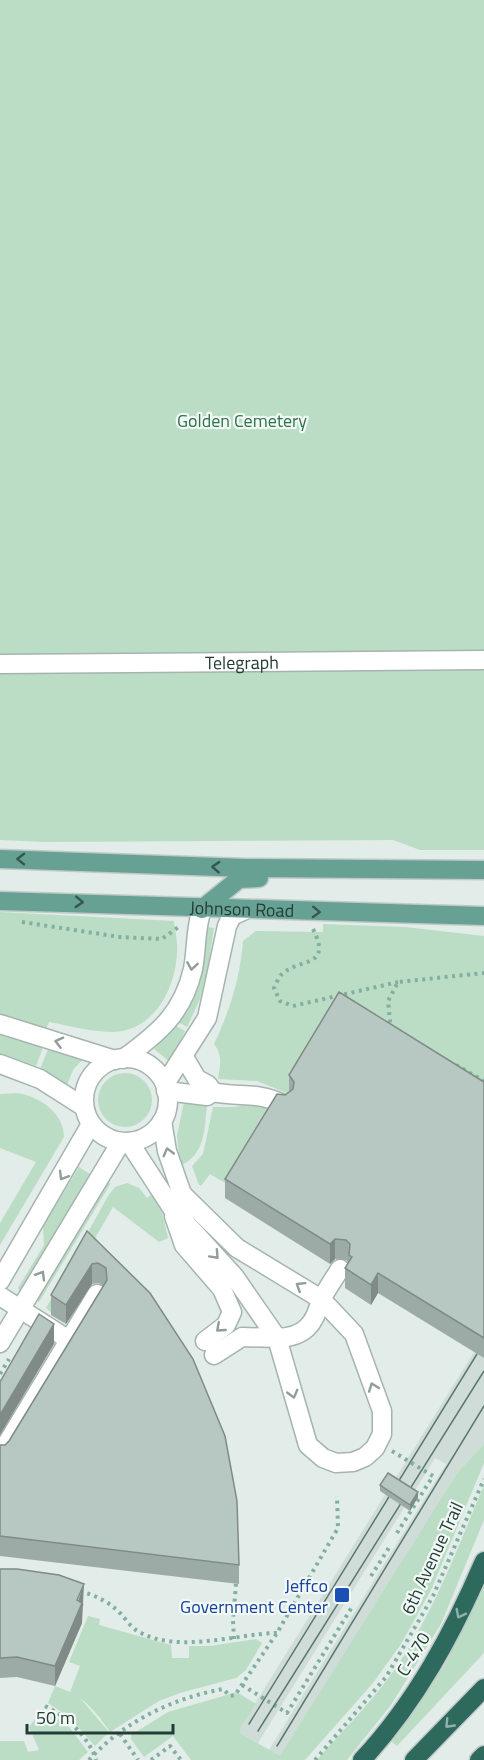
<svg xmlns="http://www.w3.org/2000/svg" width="484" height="1760" font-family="'Titillium Web',sans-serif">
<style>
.built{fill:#d0dcd7}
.green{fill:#bbddc5}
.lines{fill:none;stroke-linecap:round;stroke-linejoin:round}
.minor-casing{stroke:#a5b4af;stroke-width:21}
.major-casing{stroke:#c1c9c7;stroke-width:21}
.highway-casing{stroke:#c1c9c7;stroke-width:21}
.path{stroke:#82afa2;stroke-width:4;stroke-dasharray:3 4.5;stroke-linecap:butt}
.minor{stroke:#fff;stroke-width:18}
.major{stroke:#67a194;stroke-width:18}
.highway{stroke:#2e695e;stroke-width:18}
.tram{stroke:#5c7871;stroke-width:1.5}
.wall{fill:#9daba6}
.shaded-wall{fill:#808b87}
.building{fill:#b7c7c1;stroke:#808b87;stroke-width:1.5}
.oneway{stroke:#33564e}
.oneway2{stroke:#909e9a}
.oneway3{stroke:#90b0aa}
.transit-dot{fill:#1a4fb4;stroke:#f2f8f5;stroke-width:2}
.labels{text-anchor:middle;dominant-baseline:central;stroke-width:4.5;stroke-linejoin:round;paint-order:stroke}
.park-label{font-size:18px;fill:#2c734a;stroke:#f2f8f5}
.street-label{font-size:18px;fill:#223d36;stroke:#f2f8f5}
.transit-label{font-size:18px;fill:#164399;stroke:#f2f8f5;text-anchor:end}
</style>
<rect width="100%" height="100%" fill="#e2ece8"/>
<path class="built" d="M474,1352l10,6v86l-27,29 -177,284 -11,-7 177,-286 -11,-6 -177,285 -18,-10 1,-7z"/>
<path class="green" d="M0,0h484v850h-64l-27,-10 -348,2 -45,-2z
M0,912l174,9c1,11 4,20 3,32 -2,37 -23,77 -63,79 -22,0 -44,-6 -65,-10l-3,8 -46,-15z
M323,924l82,3 79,9v166l-195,-8 -32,-13 -39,-2c2,-14 5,-23 -4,-35 16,-34 26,-65 29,-103l13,-10 67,1z
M205,927l9,1 -6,39 -8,32 -13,28 -9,-5 8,-13z
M176,1026l9,5 -15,31 -16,-13z
M0,1031l44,14 -8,21 -36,-11z
M49,1047l35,11 -11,12 -6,15 -27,-16z
M98 1100a27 27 0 1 1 54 0a27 27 0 1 1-54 0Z
M18,1093c22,4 46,20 46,44l-64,108v-22l36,-61 -36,-14v-54z
M185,1097l22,8c-3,25 -1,49 -27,61l-3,-30z
M261,1102l12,1 -41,84 -22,-13 -9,12 -2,-1 -7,-19 11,-12 10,-47h22z
M79,1167l12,8 -66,112 -5,4 -2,-3 26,-43 -1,-19z
M111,1183l-72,119 -2,-1v-8l65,-109z
M127,1183l12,5 8,10 7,-5 6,10 8,35 -9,4 -46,-35 -61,106 -6,-5 62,-112 7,-9z
M484,1444v19l-53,127 -30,54 -28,39 -68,77h-114l-18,-24 -29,21 -13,-18v-4l37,-23 69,-20 19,12 -15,22 -1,7 40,23 177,-283z
M484,1485v35l-43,104 -50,81 -44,55h-30c27,-31 57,-60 80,-94 38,-56 61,-119 87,-181z
M484,1588v65l-87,93 -5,-4 52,-76z
M88,1616l12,3 -1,6 72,20 1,13h17v-12h21l46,-7 6,4 -16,27 -10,8 -56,15 -21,8 -49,31c-8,-12 -18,-25 -30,-34l29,34 -14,14 -26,-29 -21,-14 7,-17 15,6 10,-26 -11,-4z
M43,1709l24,15 21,28 -9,8h-79v-19h24l4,11 11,-2 -10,-23z"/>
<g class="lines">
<g class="minor-casing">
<g id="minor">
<path id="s1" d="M0,664l484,-4"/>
<path d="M0,1024l115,36"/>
<path d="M184,1057l13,22 11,6 5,7"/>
<circle cx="126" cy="1100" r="42"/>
<path d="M123,1059c36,-26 60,-46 70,-90 4,-21 2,-40 9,-60"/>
<path d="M0,1064l40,15 44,28"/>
<path d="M165,1084l42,-66 20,-92 5,-10 13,-6"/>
<path d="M166,1091l41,5 6,-4c28,6 43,-1 70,12"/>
<path d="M129,1142l43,66 62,68 43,62c28,-1 38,-14 44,-39l-84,-51 -55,-54 -15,-43 -5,-30"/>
<path d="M174,1216l10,29 38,44 10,23 -6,13 -21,16"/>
<path d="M0,1281l91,-157"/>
<path d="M0,1296l69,44"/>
<path d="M0,1343l121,-201"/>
<path d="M214,1355l28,-18 35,1 31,107 15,13 13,5 17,-1 12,-5 10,-9 7,-14v-23l-28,-77 -33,-35 19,-30"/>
<path d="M0,1455l97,-161"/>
</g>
</g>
<g class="major-casing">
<g id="major">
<path d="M0,859l245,9 239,2"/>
<path id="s2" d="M0,901l484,15"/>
<path d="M202,909l37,-30 20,-1"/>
</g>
</g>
<g class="highway-casing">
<path id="highway" d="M362,1760c54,-58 91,-127 122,-199
M414,1760l70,-72
M479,1760l5,-5"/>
</g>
<path class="path" d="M22,922l98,15 42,2 18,-13
M313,929c20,40 -14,28 -32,46 -3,3 -5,10 -7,13l6,13 13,5 105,-24
M391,1030l-3,-29 10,-19 86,-9
M456,1065l28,16
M0,1374l9,-15
M392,1451l41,25 -36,57
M371,1576l19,-30
M80,1591c16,5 28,10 40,22 5,5 10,13 16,17 39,25 98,4 141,3
M234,1639l-1,-18 3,-37
M242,1685l45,28 65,-106
M45,1706c22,11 44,31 51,54
M120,1734l18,26
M89,1760c34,-38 84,-62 134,-71l7,7 5,-1 42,-62 61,-105 -1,-32
M151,1760l19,-14 11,14
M315,1760l71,-83 47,-81 51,-117"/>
<use href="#minor" class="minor"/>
<use href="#major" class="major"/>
<use href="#highway" class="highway"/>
<path class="tram" d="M249,1724l228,-370
M258,1731l226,-360
M277,1746l207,-340"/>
</g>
<path class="wall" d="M289,1075l195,7v276l-106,-65 -7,12 -26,-17v-20l3,-6 -2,-2 -11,-1 -5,5 -105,-66v-19l60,-84 4,-3z
M87,1231l63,62 89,272v19l-239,-28v-111h5l4,-4 94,-155 -5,-3 -6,1 -26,40 -15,-9v-20z
M380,1485l38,12 -8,14 -30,-20z
M0,1569l84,35 -2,3v16l-27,63 -38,-9 -17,1z"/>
<path class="shaded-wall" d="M335,1239v20l-5,5v-20z
M92,1264v20l-26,40v-19z
M378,1273v20l-7,12v-20z
M54,1324v20l-54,91v-20z
M418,1492v5l-8,14v-6z
M84,1584l-2,39 -27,63v-20z"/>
<path class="building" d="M339,992l145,90v256l-106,-65 -7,12 -26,-17 7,-11 -3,-2 1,-11 -4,-4 -11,-1 -5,5 -105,-65 52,-85 8,1 8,-6 1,-7 -5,-7z
M87,1231l63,62 43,66 32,77 12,65 2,64 -239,-29v-91h5l4,-4 98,-161 -1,-12 -8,-5 -6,1 -26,41 -15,-10z
M39,1314l15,10 -54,91v-33z
M388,1473l30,19 -8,13 -30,-20z
M0,1569h17l42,6 25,9 -7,16 5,3 -27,63 -38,-9 -17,1z"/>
<defs><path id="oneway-chevron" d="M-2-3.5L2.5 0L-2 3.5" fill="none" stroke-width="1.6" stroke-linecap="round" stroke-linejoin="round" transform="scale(1.5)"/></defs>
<g class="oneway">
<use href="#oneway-chevron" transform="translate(21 859) rotate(-179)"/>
<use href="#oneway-chevron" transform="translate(216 867) rotate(-177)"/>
<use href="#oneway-chevron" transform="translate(79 902) rotate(3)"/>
<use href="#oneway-chevron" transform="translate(316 912) rotate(2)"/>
</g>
<g class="oneway2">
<use href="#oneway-chevron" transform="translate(192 966) rotate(99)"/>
<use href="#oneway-chevron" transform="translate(59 1042) rotate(-166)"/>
<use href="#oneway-chevron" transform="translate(168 1152) rotate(-105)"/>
<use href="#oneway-chevron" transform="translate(63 1176) rotate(121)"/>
<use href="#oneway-chevron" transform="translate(215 1255) rotate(47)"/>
<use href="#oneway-chevron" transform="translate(41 1275) rotate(-59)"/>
<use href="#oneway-chevron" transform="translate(300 1286) rotate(-148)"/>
<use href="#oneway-chevron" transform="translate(220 1328) rotate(139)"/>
<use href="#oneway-chevron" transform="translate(373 1387) rotate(-110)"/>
<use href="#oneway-chevron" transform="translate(293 1394) rotate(75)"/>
</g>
<g class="oneway3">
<use href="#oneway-chevron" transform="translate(460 1614) rotate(117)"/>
<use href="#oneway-chevron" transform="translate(449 1724) rotate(134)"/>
</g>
<rect class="transit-dot" x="334" y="1587" width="16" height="16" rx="3"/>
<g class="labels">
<g class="park-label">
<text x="242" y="420">Golden Cemetery</text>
</g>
<g class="street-label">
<text stroke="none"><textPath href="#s1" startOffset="242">Telegraph</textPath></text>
<text stroke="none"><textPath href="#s2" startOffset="242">Johnson Road</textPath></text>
<text transform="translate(432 1558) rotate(-65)">6th Avenue Trail</text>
<text transform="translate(413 1654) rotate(-59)">C-470</text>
</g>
<g class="transit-label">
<text x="328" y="1585">Jeffco<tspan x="328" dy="21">Government Center</tspan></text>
</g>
</g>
<path d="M27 1724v9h146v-9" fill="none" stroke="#223d36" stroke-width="3"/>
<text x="36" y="1724" font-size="18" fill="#223d36" stroke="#f2f8f5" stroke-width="4.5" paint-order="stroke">50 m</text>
</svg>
